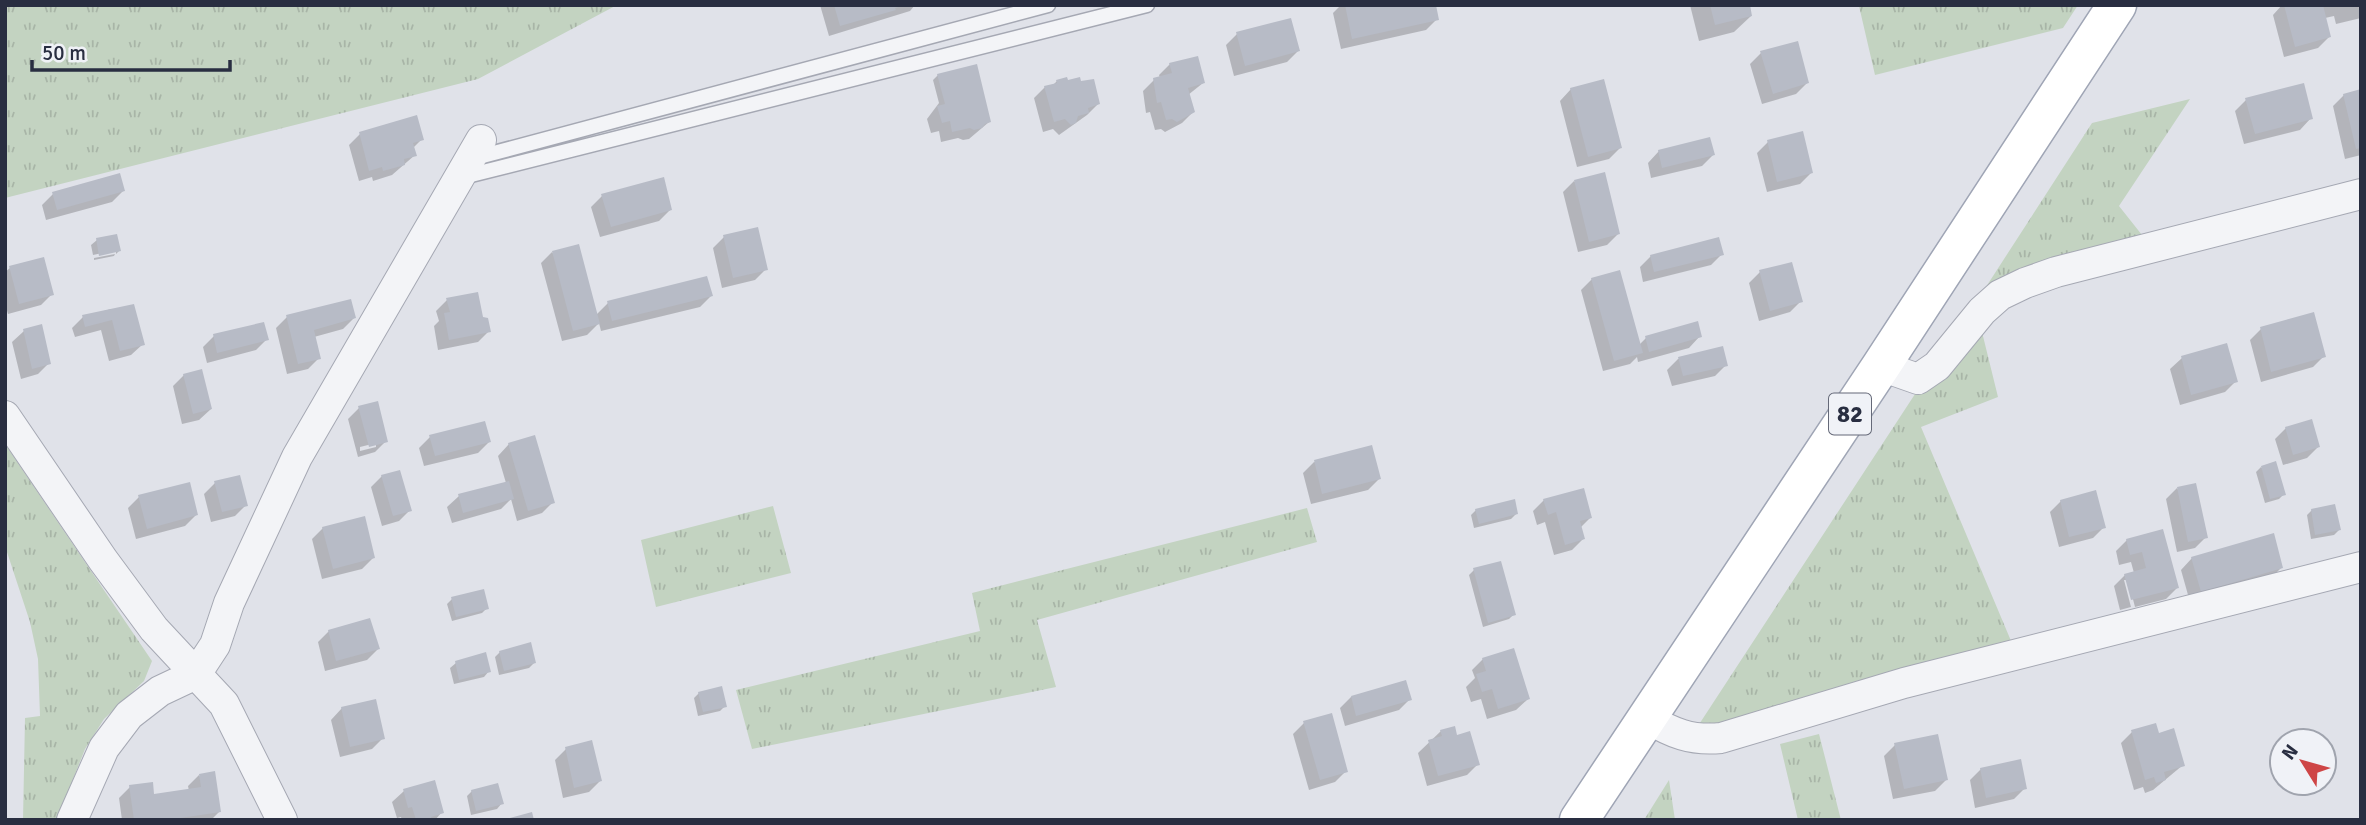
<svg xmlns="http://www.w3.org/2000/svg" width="2366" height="825" font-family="Signika,sans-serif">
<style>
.grass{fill:url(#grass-tufts)}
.shadow{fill:#0003;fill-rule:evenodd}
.building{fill:#b7bbc6}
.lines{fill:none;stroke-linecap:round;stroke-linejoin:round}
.lane-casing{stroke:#a5a8b3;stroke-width:17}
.street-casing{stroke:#a5a8b3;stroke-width:32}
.primary-casing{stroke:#9fa5b5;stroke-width:41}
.lane{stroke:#f3f4f7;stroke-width:14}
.street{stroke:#f3f4f7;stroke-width:30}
.primary{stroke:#fff;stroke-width:38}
.labels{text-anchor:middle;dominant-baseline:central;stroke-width:5;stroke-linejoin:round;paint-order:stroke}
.shield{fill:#f0f2f7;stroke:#656978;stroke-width:2}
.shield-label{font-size:24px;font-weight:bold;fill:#292e41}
</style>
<defs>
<pattern id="grass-tufts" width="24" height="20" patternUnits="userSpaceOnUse" patternTransform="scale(1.75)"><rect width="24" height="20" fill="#c3d3c1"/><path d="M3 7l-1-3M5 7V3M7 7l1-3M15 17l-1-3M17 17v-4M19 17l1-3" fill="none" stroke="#a8b5a7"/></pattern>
</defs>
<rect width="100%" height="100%" fill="#e0e2e9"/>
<path class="grass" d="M5,5h612l-139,74 -473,119z
M1864,5h214l-15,23 -188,47 -16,-69z
M2190,99l-71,107 23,29 -169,72 119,-184z
M1981,328l17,69 -77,30 93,221 -318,81 221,-338z
M5,444l147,217 -8,20 -40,38 -19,30 -28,71h-34l2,-102 15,-2 -2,-57 -8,-37 -25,-76z
M773,506l18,67 -135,34 -15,-67z
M1307,508l10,34 -280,78 19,67 -304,62 -16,-59 244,-59 -8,-38z
M1819,734l22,86h-43l-18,-76z
M1669,780l6,40h-31z"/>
<path class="shadow" d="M820,5h95l-5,6 -81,25z
M1341,5h93l3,14 -11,11 -85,19 -8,-36z
M1690,5h58l3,11 -17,16 -35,9z
M2282,5h79v13l-25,6 -2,-8 -9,2 4,19 -11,11 -34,9 -11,-42z
M1237,34l61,17 -11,11 -53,14 -8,-31z
M1761,53l46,30 -11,11 -34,10 -12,-40z
M1170,64l33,19 -15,12 5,17 -11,11 -17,9 -4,-3 -6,1 -5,-18 -4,1 -3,-22 11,-11 6,-2 -1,-3z
M938,75l51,47 -20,17 -6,1 -5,-2 -17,4 -2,-11 -8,2 -4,-14 12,-16 -6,-23z
M1057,81l10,1 31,22 -11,11 -28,20 -6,-6 -10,3 -9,-34 11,-11 7,-1z
M1571,89l49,59 -11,11 -32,8 -17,-66z
M2361,91v64l-16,4 -12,-53 11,-11z
M2246,100l65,18 -11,12 -56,14 -9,-33z
M360,134l62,5 -9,9 2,7 -23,20 -19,6 -1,-4 -13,4 -10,-36z
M1768,142l43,31 -11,11 -33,8 -10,-39z
M1659,151l54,4 -11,11 -51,12 -3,-15z
M1574,181l44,53 -11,11 -29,7 -15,-60z
M123,191l-11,11 -66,18 -4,-15 11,-11z
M602,196l68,14 -11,11 -59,16 -9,-30z
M724,237l42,32 -11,11 -33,8 -9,-40z
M97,240l22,11 -3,3v-4l-23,5 -2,-10z
M552,252l44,63 12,-12 103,-7 -11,11 -99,24 -2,-8 -12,12 -25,6 -21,-78z
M115,254l-1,2 -20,4v-2z
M1722,254l-11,11 -68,17 -3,-15 11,-11z
M10,268l42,26 -11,11 -33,9 -3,-10v-32z
M1760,272l41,29 -11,11 -31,9 -10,-38z
M1592,279l47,66 7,-7 54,-2 -11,12 -51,14 -1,-5 -7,7 -27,7 -22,-81z
M447,300l42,31 -11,11 -40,8 -4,-24 5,-5 -3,-10z
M111,309l32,35 -12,11 -22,6 -8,-31 -26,7 -3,-9 11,-11z
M287,317l67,1 -11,11 -29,8 5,21 -11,11 -21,5 -11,-46z
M2261,329l63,27 -11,11 -52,15 -11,-42z
M24,331l25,32 -11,11 -17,5 -9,-37z
M214,336l53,3 -11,11 -49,13 -4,-16z
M1721,348l5,17 -11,11 -43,10 -5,-16 11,-11z
M2182,358l54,23 -11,11 -45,13 -10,-36z
M184,375l27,34 -12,11 -17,4 -9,-38z
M359,408l27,33 -11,11 -17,5 -10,-38zM376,443v4l-16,4v-4z
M2286,428l32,19 -11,11 -24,7 -8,-26z
M430,437l59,5 -11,11 -54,13 -5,-18z
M509,444l44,58 -11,11 -25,8 -6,-22 -10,10 -49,14 -5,-16 12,-11 47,-13 -8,-27z
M1314,462l65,17 -11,11 -57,14 -8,-31z
M2261,467l23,27 -5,5 -14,4 -9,-31z
M382,476l28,34 -11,11 -17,5 -11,-39z
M215,483l31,22 -11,11 -24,6 -7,-28z
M2177,488l29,49 -11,11 -18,4 -11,-53z
M139,497l57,18 -11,11 -49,13 -8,-31z
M1544,500l47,17 -11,11 3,11 -11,11 -18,5 -9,-33 -8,3 -4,-14z
M2061,501l43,26 -11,11 -34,9 -9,-35z
M1476,510l40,4 -5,5 -37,9 -3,-13z
M2312,510l27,20 -5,5 -23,4 -4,-24z
M323,528l50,30 -11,11 -40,10 -10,-40z
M2162,531l15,57 -11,11 -31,8 -7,-27h-4l7,27 -11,3 -6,-24 11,-11 9,-2 -3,-11 -12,3 -3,-14 11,-11z
M2192,558l89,10 -11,11 -80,23 -9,-32z
M1474,570l40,44 -5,5 -26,8 -14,-52z
M452,599l35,9 -5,5 -30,8 -5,-17z
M329,631l49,18 -11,11 -42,11 -7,-29z
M500,652l34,11 -5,5 -30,7 -4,-18z
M1483,659l45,40 -12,11 -29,9 -6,-20 -10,3 -5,-15 9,-9 -3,-8z
M456,663l33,8 -5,6 -30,7 -4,-16z
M699,693l26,13 -5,5 -22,5 -4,-18z
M1351,697l59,2 -11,11 -54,16 -5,-18z
M342,708l41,30 -11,11 -32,8 -9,-37z
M1304,723l42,48 -11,11 -26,8 -16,-56z
M1441,731l15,6 22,27 -11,11 -40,11 -9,-33z
M2132,732l26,3 25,30 -30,25 -8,3 -2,-6 -9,3 -13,-47z
M1895,745l51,35 -11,11 -42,8 -9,-43z
M566,749l34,32 -11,11 -26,6 -8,-38z
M1981,769l44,19 -11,11 -39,9 -5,-28z
M199,775l21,36 -9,9h-89l-3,-22 11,-11 23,9 36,-5 -1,-5z
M404,791l38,21 -7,8h-33l-1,-3 -4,1 -5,-16z
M472,791l30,12 -5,6 -26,6 -4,-19z"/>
<path class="building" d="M834,5h68v1l-7,2 1,2 -56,16z
M1345,5h91l3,15 -87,19z
M1710,5h40l2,11 -37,9z
M2284,5h39l8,32 -36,10z
M1291,18l9,33 -55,15 -9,-34z
M1798,41l11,42 -36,11 -13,-43z
M1198,56l7,27 -17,5 7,24 -18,10 -5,-3 -6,1 -5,-18 -4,1 -4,-25 19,-5 -3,-10z
M977,64l14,58 -6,2 -3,4 -8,2 -4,-2 -18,4 -2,-11 -8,2 -5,-17 8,-2 -8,-30z
M1067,77l1,3 12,-3 1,4 13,-2 6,25 -12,4 1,5 -11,3 -2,7 -5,2 -6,-6 -11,3 -10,-36 13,-3 -1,-3z
M1604,79l18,69 -34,9 -18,-69z
M2304,83l9,36 -58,15 -10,-36z
M2361,89v59l-5,1 -13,-55z
M417,115l7,25 -11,3 4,13 -13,3 1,6 -22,6 -1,-4 -13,4 -10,-39z
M1803,131l10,42 -36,9 -10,-42z
M1710,137l5,18 -53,13 -4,-18z
M1605,172l15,62 -31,8 -15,-62z
M120,173l5,18 -68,19 -5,-18z
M664,177l8,33 -61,17 -10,-33z
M758,227l10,43 -35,8 -10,-43z
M117,234l4,17 -22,5 -3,-18z
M1719,237l5,18 -70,17 -4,-17z
M579,244l21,80 -27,7 -21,-80z
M44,257l10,38 -35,9 -10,-38z
M1792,262l11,40 -33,9 -11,-41z
M1620,270l23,83 -29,8 -23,-83z
M707,276l6,20 -101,25 -5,-20z
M478,292l5,25 5,1 3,14 -42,8 -5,-27 6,-1 -4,-14z
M351,299l5,19 -42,12 7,29 -23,5 -12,-49z
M134,304l11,41 -25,6 -8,-31 -27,7 -3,-12z
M2314,312l12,45 -55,15 -11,-45z
M1698,321l4,16 -53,15 -4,-16z
M264,322l5,18 -52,13 -4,-19z
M42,324l9,40 -19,5 -9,-40z
M2227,343l11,39 -47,13 -10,-39z
M1723,346l5,20 -45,10 -5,-19z
M202,369l10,40 -19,5 -10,-40z
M378,401l10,41 -19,5 -11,-41z
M2312,419l8,28 -27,8 -8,-28z
M485,421l6,21 -56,14 -6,-21z
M535,435l20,68 -27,8 -20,-68z
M1372,445l9,34 -59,15 -8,-34z
M2276,461l10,34 -16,4 -9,-33z
M400,470l12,41 -19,5 -12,-41z
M240,475l8,31 -26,6 -8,-31z
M509,481l5,18 -51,14 -5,-19z
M190,482l8,33 -51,14 -9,-34z
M2196,483l12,55 -20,4 -11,-55z
M1584,488l8,30 -12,3 5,18 -20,6 -9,-33 -8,3 -5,-16z
M2096,490l10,38 -37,9 -9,-37z
M1515,499l3,15 -39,10 -4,-15z
M2335,504l6,26 -26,5 -4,-26z
M365,516l10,42 -42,11 -11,-42z
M2163,529l16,59 -48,12 -7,-26 22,-6 -4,-16 -12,3 -4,-16z
M2274,533l9,35 -82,24 -10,-35z
M1501,561l15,54 -28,8 -15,-55z
M484,589l5,20 -33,8 -5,-20z
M370,618l10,31 -44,12 -8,-31z
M531,642l5,21 -32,8 -5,-20z
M1514,648l16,51 -32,10 -6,-20 -10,3 -6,-18 10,-3 -4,-13z
M486,652l5,20 -32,8 -4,-19z
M1406,680l6,20 -56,16 -5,-20z
M722,686l5,21 -24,5 -5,-20z
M376,699l9,40 -35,8 -9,-40z
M1332,713l16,59 -28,8 -17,-59z
M2156,723l3,10 15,-5 11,38 -21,6 2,8 -10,3 -2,-6 -9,3 -14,-50z
M1455,726l2,9 13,-4 10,34 -42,11 -10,-36 14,-4 -2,-6z
M1938,734l10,46 -44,9 -10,-46z
M592,740l10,41 -28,7 -9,-41z
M2021,759l6,30 -41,9 -6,-30z
M215,771l6,41 -54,8h-33l-5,-35 24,-3 1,12 47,-7 -2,-13z
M435,780l9,33 -13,4 1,3h-16l-4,-13 -4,1 -5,-19z
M498,783l6,21 -28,7 -5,-21z
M532,812l2,8h-28v-1z"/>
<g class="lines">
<g class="lane-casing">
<path id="lane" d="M475,158l573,-153
M463,177l684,-172"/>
</g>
<g class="street-casing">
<path id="street" d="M1881,366l37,13 19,-13 45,-55 18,-16 25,-12 31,-11 305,-78
M5,416l98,144 51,69 70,75 58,116
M1647,718c25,15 44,23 74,20l183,-55 457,-116
M72,820l32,-72 25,-33 31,-24 36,-17 19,-29 14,-42 68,-146 184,-317"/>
</g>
<g class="primary-casing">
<path id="primary" d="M1579,820l302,-454 236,-361"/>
</g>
<use href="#lane" class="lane"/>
<use href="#street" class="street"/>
<use href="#primary" class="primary"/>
</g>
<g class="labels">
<rect class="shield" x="1829" y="393.5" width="42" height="41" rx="5"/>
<g class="shield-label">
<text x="1850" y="414">82</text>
</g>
</g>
<rect width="2366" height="825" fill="none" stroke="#292e41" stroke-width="14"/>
<g transform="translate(2303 762) rotate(307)"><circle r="33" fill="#f0f2f7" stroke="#a0a4ae" stroke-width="2"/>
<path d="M0-5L12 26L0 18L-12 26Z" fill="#ce4546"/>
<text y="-10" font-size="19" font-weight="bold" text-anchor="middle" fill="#292e41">N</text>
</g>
<path d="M32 60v10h198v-10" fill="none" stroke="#292e41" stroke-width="3.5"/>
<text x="42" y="60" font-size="21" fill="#292e41" stroke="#f0f2f7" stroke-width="5" paint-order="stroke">50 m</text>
</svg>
